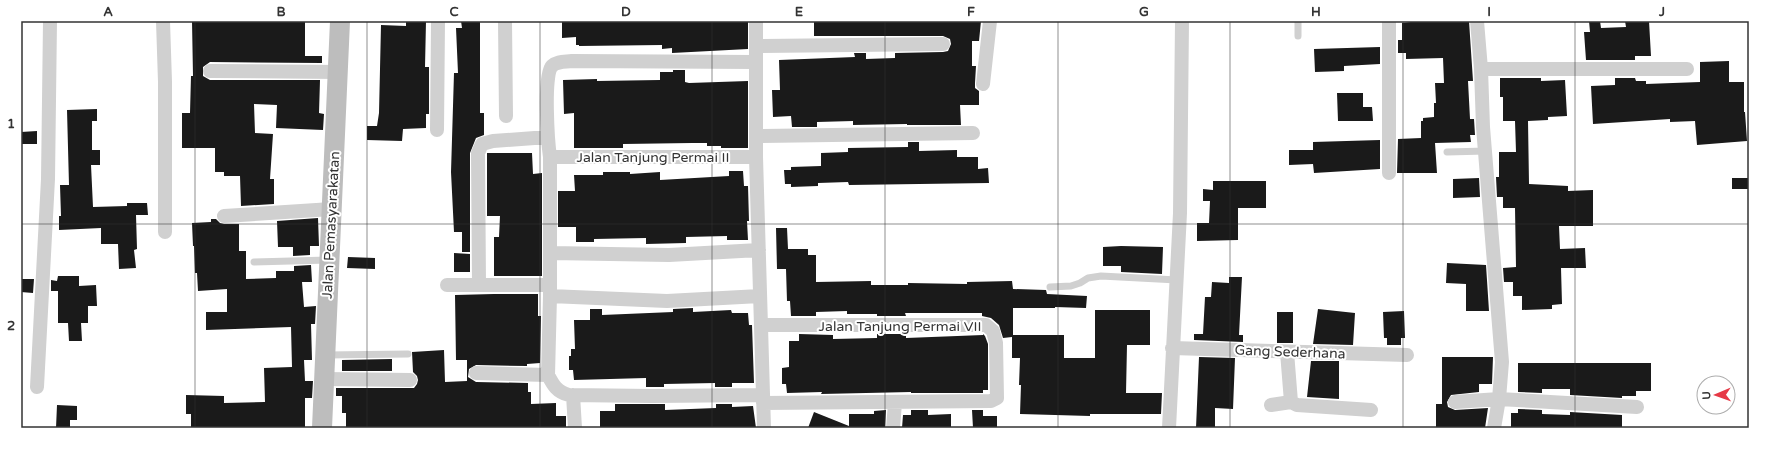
<svg xmlns="http://www.w3.org/2000/svg" width="1770" height="449" font-family="'Varela Round',sans-serif">
<style>
.building{fill:#1a1a1a}
.lines{fill:none;stroke-linecap:round;stroke-linejoin:round}
.lane{stroke:#d0d0d0;stroke-width:7}
.street{stroke:#d0d0d0;stroke-width:14}
.secondary{stroke:#bdbdbd;stroke-width:20}
.grid{fill:none;stroke:#333;stroke-width:1;stroke-opacity:0.55}
.labels{text-anchor:middle;dominant-baseline:central;stroke-width:4;stroke-linejoin:round;paint-order:stroke}
.street-label{font-size:14px;fill:#333;stroke:#fff}
.neatline{fill:none;stroke:#333;stroke-width:1.5}
.grid-label{font-size:13px;text-anchor:middle;font-weight:bold;fill:#333}
</style>
<rect width="100%" height="100%" fill="#fff"/>
<path class="building" d="M192,21h113v35h17v7l-112,-1 -7,5v9l7,4h110l-1,33 5,1 -1,16 -47,-2 1,-23 -23,-1 1,29 18,1 -3,45h4v25l-33,2 -1,-30h-16v-4h-9v-24h-33v-35h8l1,-37h2z
M406,21h20l-1,46h4v47h-3v14l-23,1 -1,12 -35,-1v-14h10l2,-13 2,-88 25,1z
M461,21h19v92h4v22l-8,3 -6,15v99h-8v-20h-8l-3,-60 3,-99h4l-2,-45h6z
M562,21h186v28l-76,4v-5l-10,1v-4l-83,1v-1h-3v-8l-14,1z
M814,21h167l-2,20h-7v25h4l-1,17v5l4,3v14h-19l1,20h-54v-1l-54,1v-4l-36,1v5h-25l-1,-11 -18,1 -1,-27h8l-1,-30 76,-3 -1,-4h12v6l29,-1v-5l48,-1 5,-1 3,-7 -1,-5 -7,-3h-129z
M1419,21h50l4,60h-5l2,38h4l1,16h-5l1,7 -36,1 2,30h-40l1,-34 23,-1v-17h2v-3l11,-1v-14h2l-1,-20h9l-1,-25 -37,1v-6h-8v-13h4v-17z
M1589,21h11l1,7 25,-1 -1,-6h24l2,35h-16v4h-49l-2,-28h6z
M1380,47v17l-36,2v5l-29,1 -1,-23z
M1729,61v21h15v30h1l2,29 -50,4 -2,-24 -25,1v-3l-77,5 -2,-38 24,-1v-7h20l1,3h10v3l54,-2v-20z
M673,70h12v12l4,1 59,-2v67h-27v-2h-14v-3h-15l-69,1v4h-49v-35l-10,1 -1,-34 34,-1v2l63,-1v-8h13z
M1500,78h41v3l24,-1 2,36 -19,1v3l-20,1 1,63 39,2v5l25,-1v36h-34l1,23 25,-1 1,20h-25l1,36 -10,1v4l-30,1v-14h-9v-14h-9l-1,-14 13,-1 -1,-59h-12v-11h-6l-1,-20h3v-25h17l-1,-31h-12v-24h-3z
M1337,93h26v14h9l1,14h-35z
M97,109v12h-5v29h8v15h-9l2,42 34,-1v-3h20l1,12h-12l1,34 -3,1 2,18 -17,1 -1,-25h-17v-16l-42,2v-14h2l-1,-31h9l-2,-75z
M37,131v13h-16v-12z
M1380,140v29l-66,4 -1,-9 -24,1v-15h24v-8z
M908,142h11v9l38,-1v7h21v12l10,-1 1,15 -140,2 -1,-3 -30,1v3l-27,1v-3h-6l-1,-14h7v-3l30,-1v-13l27,-1v-4l60,-1z
M487,153h45l1,21 9,-1v103h-48v-39h5l1,-21h-13z
M729,171h14l1,15h4l1,35h-2l1,19h-21v-4l-41,1v6l-40,1v-6l-52,1v3h-18v-15h-18v-36h17l-1,-16h29v-3h27v2l30,-2v8l69,-4z
M1479,178l1,19 -27,1v-19z
M1732,178h17v11h-17z
M1213,181h53v27h-28v32l-41,1v-18h12l1,-22h-7v-12l10,1z
M318,218l1,28h-9v9l-17,1v-9h-15l-1,-26z
M211,219h5l4,4 4,1h15v27h7v28l30,-1v-7h18v-5l17,-1 1,17h-10l2,25 12,-1 -1,18h-4l1,36h-8l1,21h8l-1,17h-7v30h-114v-14h-5v-19l38,1v7l41,-1 -1,-34 28,-1 -1,-40 -85,3v-18h21v-23l-29,2 -1,-18h-2l-1,-27h-1l-1,-23 19,-1z
M776,228h11l1,21h20v6h8v27l55,-1v4h37v-2l59,1v-2l45,-1 1,8 33,1 1,4 40,2 -1,12 -31,-1v1h-42v27h51v23h31v-48h55v35h-23l-1,48h36l-1,21h-71v2l-70,-2 1,-29h-2l1,-27h-8v-21l-9,1 -4,-13 -8,-7 -9,-2v-3h-77l1,3h-29v-2h-30v-3l-31,1v4h-25l-1,-15h-3l-1,-32h-9z
M1121,246l42,1 -1,27 -41,-2v-6h-18v-19z
M454,253l16,1v18h-16z
M348,257l27,1v11l-28,-1z
M1447,263l39,2 3,46h-23v-27l-20,-1z
M58,276h21v10l17,-1 1,21h-9v17h-7l1,18h-13l-1,-18h-10v-32h-7v-11l6,1z
M1229,277h13l-3,58h4v7l-49,-2v-6h9l2,-37h6l1,-15 17,1z
M21,279h13l-1,14 -12,-1z
M494,294h44v22h3l-1,47 -13,1v2l-51,-1 -7,4 -1,8 8,5 52,1v9h3v12l25,-1v13h10v12h-220v-15h-4v-17h-6v-8h78l3,-4 1,-4 -1,-4 -4,-4 -1,-20 32,-2 1,32 22,-1v-21h-11l-1,-65z
M693,308v4l38,-2 1,3h16l1,12h3l2,58h-22v4h-17v-4l-51,1v3h-18v-9l-72,2 -1,-10h-4v-14h2v-7h4l-1,-29h16v-11h12v6l71,-3v-3z
M1318,309l37,4 -2,32 -40,-1z
M1404,311l1,27h-4v7h-14v-7h-3l-1,-26z
M1277,312h16v31h-16z
M799,334l34,1v4l44,-1v-4h29v4l77,-3v-1l2,2 3,8v46h-5v3h-72v-1l-90,2 1,-2 -35,1 -1,-9h-4v-16l7,-1v-26h10z
M1199,357l36,1 -2,51 -18,-1v20h-19z
M1442,357h51l-1,27h-13v8l-28,3 -4,7 1,5 7,3 33,-2 -3,20h-49v-24h6z
M392,359v12h-50v-11z
M1311,361h28v38l-32,-2z
M1518,363h133v28h-15v5h-14v2l-52,-3v-6h-28v4l-24,-1z
M615,404h50v6l51,-2v-4h16v3l21,-1 3,22h-156v-17h15z
M57,405l20,1v14h-7v8h-14z
M1518,409l24,1v4l28,1v-3l52,3v13h-111v-15h7z
M886,410l-1,18h-77l6,-16 35,14v-12h25v-3z
M911,410h17v5l23,-1v14h-49l1,-13h8z
M972,410h11v6h14v12h-24z"/>
<g class="lines">
<path class="lane" d="M1298,21v15
M1447,152l39,-1
M254,262l74,-2
M1050,287l21,-1 9,-3 8,-5 13,-2 76,4
M326,355l82,-1"/>
<path class="street" d="M163,21l2,61v150
M505,21l1,95
M756,21v136l8,271
M1477,21l4,48 2,58 19,235 -3,37 -5,29
M756,46l187,-2
M755,62l-183,-1c-7,1 -15,0 -20,5 -9,9 -4,77 -2,91v139l-2,79c5,10 9,17 21,20l83,1 110,-1
M1481,69h206
M210,71l129,1
M983,84l7,-63
M437,130l1,-109
M756,136l217,-3
M550,157h206
M1389,173v-152
M224,216l108,-7
M551,253l118,2 90,-5
M447,285h102
M479,285l-1,-132 4,-9 11,-3 55,-4
M550,296l117,5 93,-5
M761,325h225l7,6 3,12 1,55 -6,3 -228,2
M1172,348l235,7
M1287,352l4,50
M476,373l72,2
M324,379l86,1
M37,387l11,-208 2,-158
M573,395l2,33
M1455,402l44,-3 138,8
M1271,405l20,-3 6,3 74,5
M893,428l2,-25
M1169,428l11,-215 2,-192"/>
<path class="secondary" d="M322,428l18,-407"/>
</g>
<path class="grid" d="M195,21v407M367,21v407M540,21v407M712,21v407M885,21v407M1058,21v407M1230,21v407M1403,21v407M1575,21v407M21,224h1728"/>
<g class="labels">
<g class="street-label">
<text x="653" y="157">Jalan Tanjung Permai II</text>
<text transform="translate(331 225) rotate(-87)">Jalan Pemasyarakatan</text>
<text x="900" y="326">Jalan Tanjung Permai VII</text>
<text transform="translate(1290 352) rotate(2)">Gang Sederhana</text>
</g>
</g>
<rect width="1770" height="449" fill="none" stroke="#ffffff" stroke-width="44"/>
<g transform="translate(1716 395) rotate(268)"><circle r="19" fill="#ffffff" stroke="#adadad"/>
<path d="M0-3L7 15L0 10L-7 15Z" fill="#e63946"/>
<text y="-6" font-size="11" font-weight="bold" text-anchor="middle" fill="#333333">U</text>
</g>
<rect x="22" y="22" width="1726" height="405" class="neatline"/>
<g class="grid-label">
<text x="108" y="16">A</text>
<text x="281" y="16">B</text>
<text x="454" y="16">C</text>
<text x="626" y="16">D</text>
<text x="799" y="16">E</text>
<text x="971" y="16">F</text>
<text x="1144" y="16">G</text>
<text x="1316" y="16">H</text>
<text x="1489" y="16">I</text>
<text x="1662" y="16">J</text>
<text x="11" y="128">1</text>
<text x="11" y="330">2</text>
</g>
</svg>
